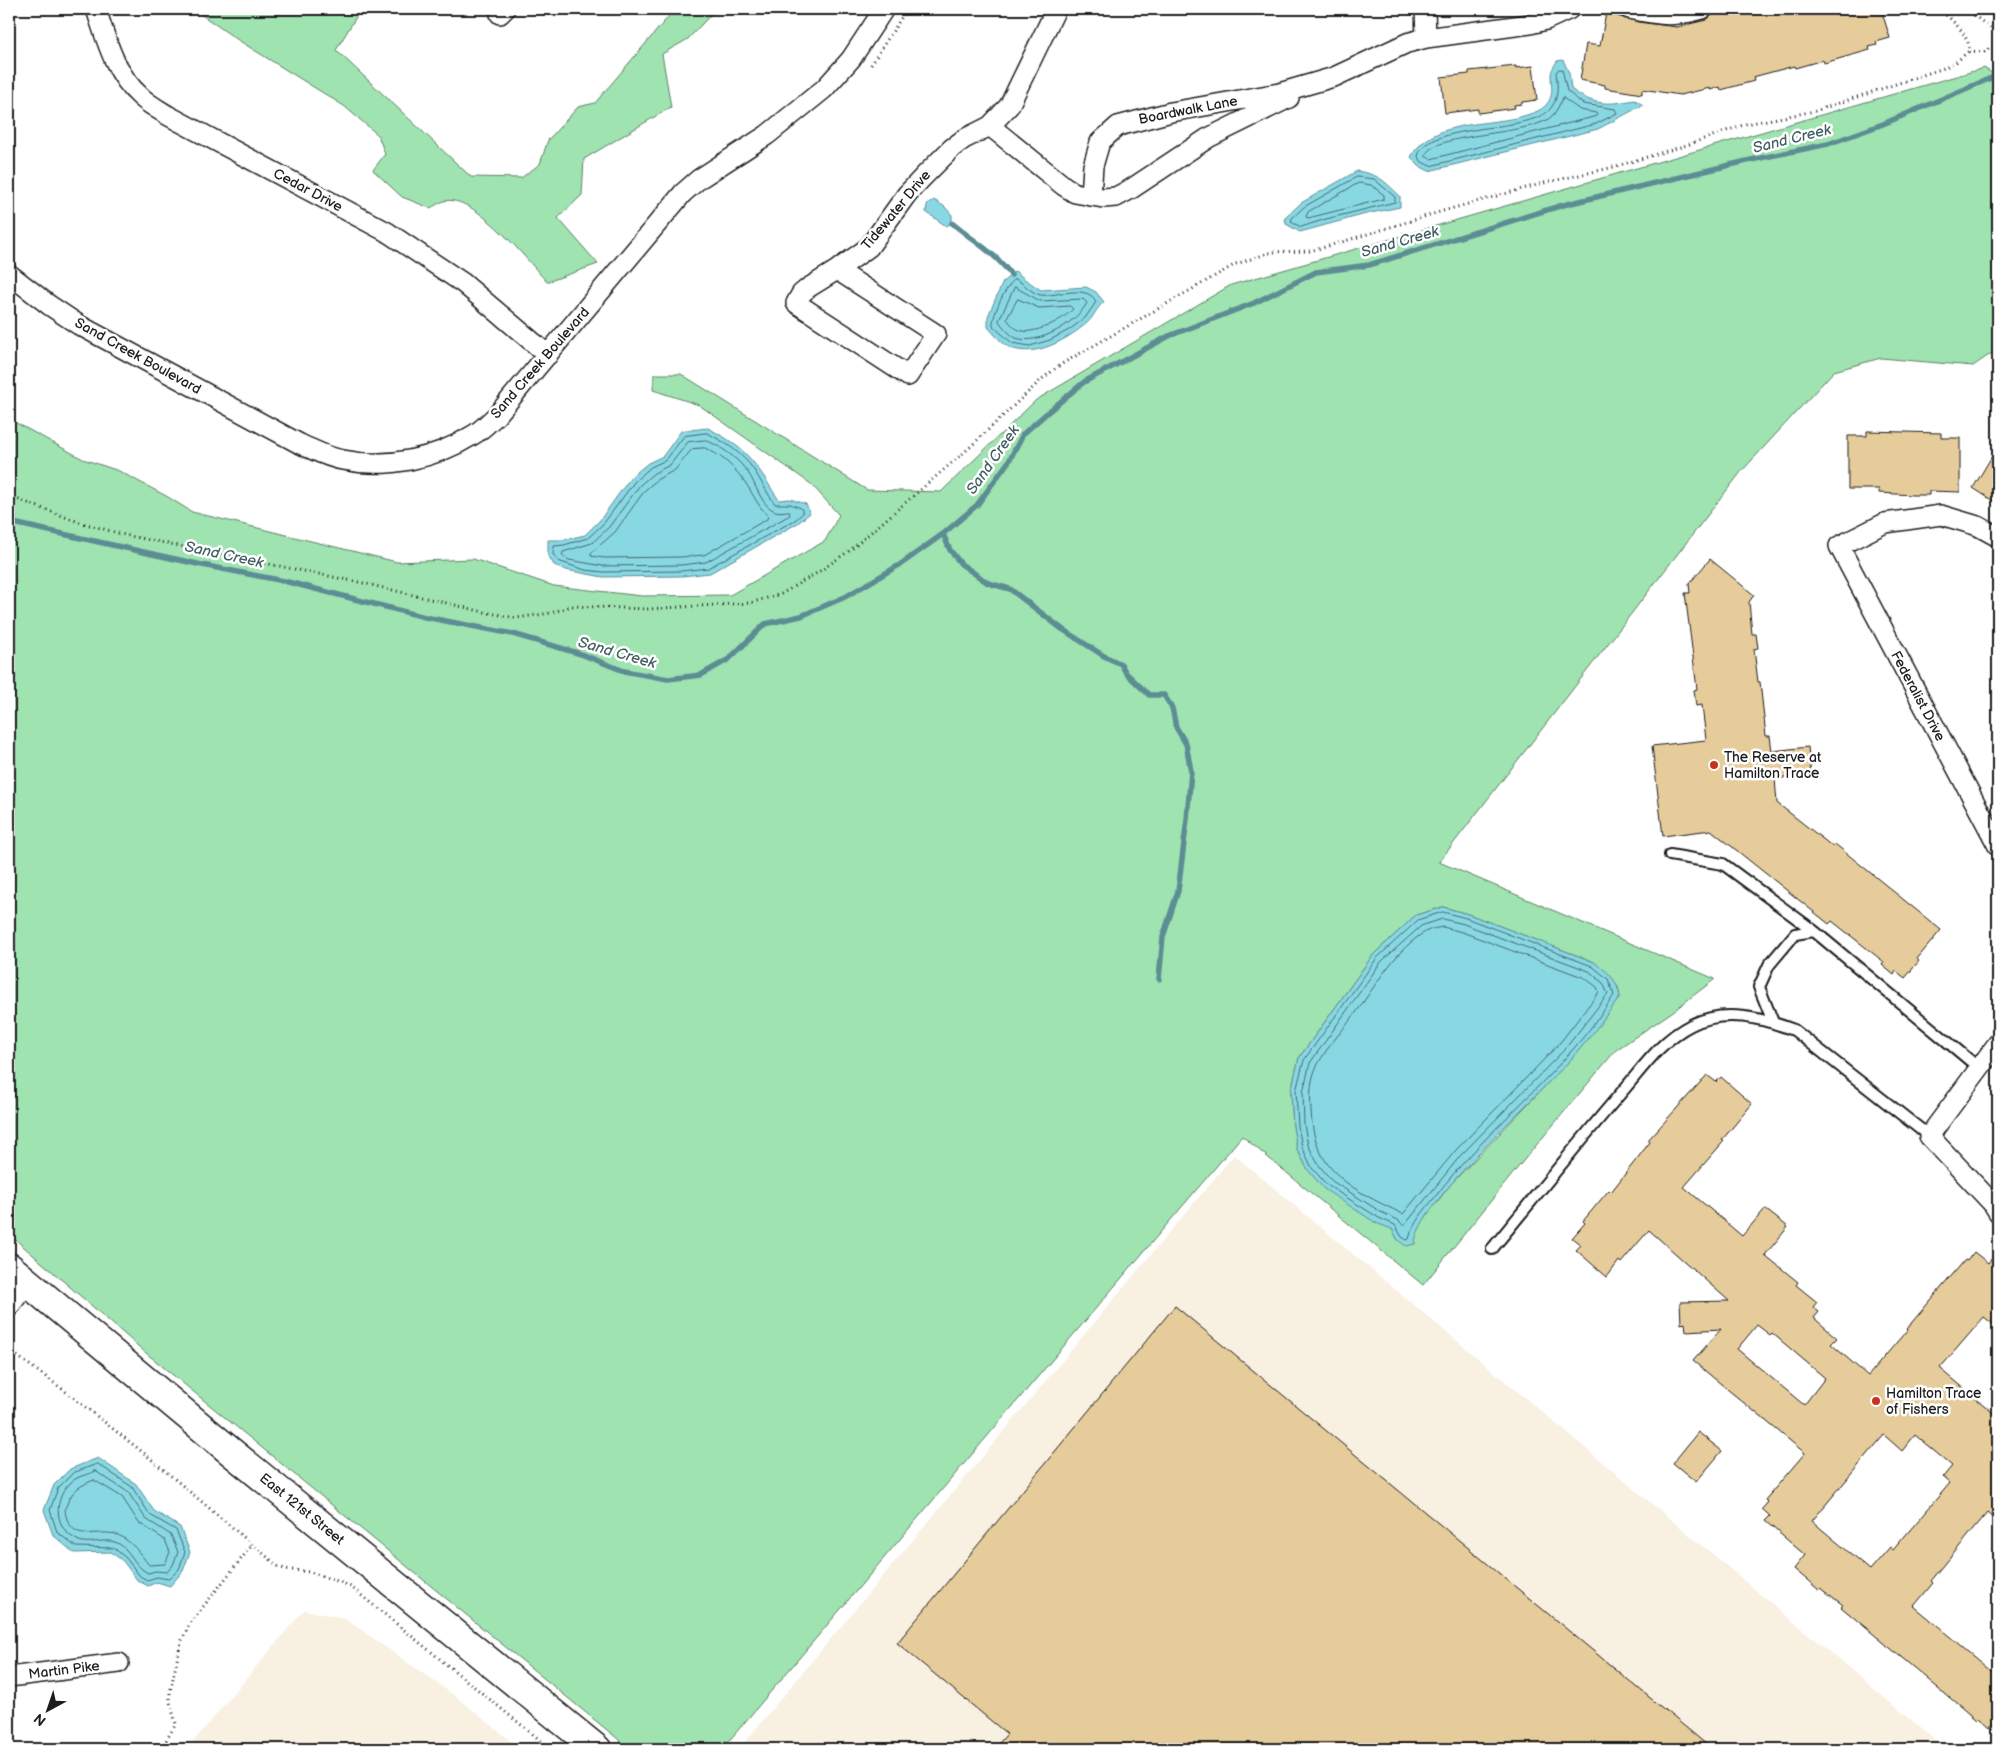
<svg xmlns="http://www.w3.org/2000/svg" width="2007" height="1758" font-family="'Balsamiq Sans',sans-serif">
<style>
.built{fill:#f8f0e1}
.green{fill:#9fe3b0;stroke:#5e8066;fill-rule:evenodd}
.water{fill:#88d8e4;stroke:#5d8d94}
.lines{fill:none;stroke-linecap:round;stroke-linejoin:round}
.shore{stroke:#47676c;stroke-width:1}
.stream{stroke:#5d8d94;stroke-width:5.5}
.building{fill:#e6cc9b;stroke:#1c1c1c;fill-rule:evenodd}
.lane-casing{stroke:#1c1c1c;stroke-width:14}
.street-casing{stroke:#1c1c1c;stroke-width:22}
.secondary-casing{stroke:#1c1c1c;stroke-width:31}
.path{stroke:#1c1c1c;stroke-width:3;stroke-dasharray:1 4;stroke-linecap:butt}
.lane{stroke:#fff;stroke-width:10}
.street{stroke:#fff;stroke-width:19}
.secondary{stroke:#fff;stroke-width:28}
.poi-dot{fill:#c8321e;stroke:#fff;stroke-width:2}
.labels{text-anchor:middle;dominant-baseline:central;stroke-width:5;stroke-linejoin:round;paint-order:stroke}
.street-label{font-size:14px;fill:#1c1c1c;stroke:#fff}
.poi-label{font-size:14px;fill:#1c1c1c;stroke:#fff;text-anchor:start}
.water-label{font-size:15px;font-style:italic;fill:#425e62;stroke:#fff}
</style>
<rect width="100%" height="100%" fill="#fff"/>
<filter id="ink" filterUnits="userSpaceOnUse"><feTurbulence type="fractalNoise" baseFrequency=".02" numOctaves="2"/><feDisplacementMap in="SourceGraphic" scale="10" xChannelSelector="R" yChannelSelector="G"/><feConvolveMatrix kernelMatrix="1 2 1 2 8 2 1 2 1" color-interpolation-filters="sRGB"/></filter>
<g filter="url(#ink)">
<path class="built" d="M1234,1155l712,594h-1207z
M304,1610l40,8 107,75 70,56h-334z"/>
<path class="green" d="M193,9h168l-25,41 135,127 50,1 19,-14 8,-24 30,-33 17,-4 80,-94h41l-28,30 -26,15 9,53 -87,52 -2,36 -24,23 40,46 -51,18c-18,-20 -73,-89 -103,-81 -4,1 -9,5 -14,7l-28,-11 -29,-27 12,-16 -7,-19 -34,-29 -106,-66z
M1984,68l14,9v272l-25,17 -92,-8 -47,13 -93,101 -302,390 276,117 -43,33 -56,38 -88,105 -105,130 -181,-149 -520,613h-96l-8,-10 -472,-386 -137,-119v-815l74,40 36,12 49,26 24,15 205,50 76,-3 81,27 88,10 88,-1 95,-54 14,-26 -28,-31 -112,-79 -46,-15 1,-16h27l186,116 74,2 95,-92 195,-115zM1443,907l25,7 126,48 24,25 2,10 -47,60 -123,128 -32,42 -4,10 -16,3 -6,-11 -84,-59 -11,-21 -4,-23 -2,-35 8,-33 74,-103 43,-40z"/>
<path class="water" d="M1563,60l6,13 2,16c22,17 37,16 64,11l8,5 -45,24 -169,42 -10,-5 -8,-9c21,-39 79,-30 116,-42 5,-2 13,-4 17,-8 11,-10 7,-20 7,-32 0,-5 4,-10 6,-14z
M1357,171c23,4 26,9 43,25v11l-34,7 -66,18 -14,-8 -1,-6 16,-15z
M934,200l11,7 7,8v8l-6,3 -20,-14 1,-7z
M1015,271l11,9 15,10 45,-3 10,5 8,10c-8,6 -10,15 -17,21 -19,16 -51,35 -76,25 -8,-3 -17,-14 -23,-21v-11l15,-34z
M708,428c19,10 36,21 49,39 8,10 14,22 22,33l11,-1 16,5 4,9 -12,10 -88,50 -28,3 -79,1 -37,-7 -12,-5 -6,-10v-15h15l22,-5 15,-15 31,-43 17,-14 15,-7 18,-25z
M1443,907l25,7 126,48c14,10 23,17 26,35 -15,20 -30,41 -47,60 -30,34 -159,150 -158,187l-9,2 -8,-6 -6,-11 -16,-6 -52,-34 -16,-19 -11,-21 -4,-23 -2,-35 8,-33 74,-103 43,-40z
M98,1458l38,26 18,27 26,16 10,25 -7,19 -13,15 -13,-4 -9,4 -11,-6 -14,-19 -12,-9 -37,1 -21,-18 -9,-25 10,-25 16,-16z"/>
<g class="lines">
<path class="shore" d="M1559,69h3l5,22 16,13 32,5 2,4 -21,11 -166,42 -8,-4 -4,-5c4,-33 106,-25 129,-45 12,-10 11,-25 9,-39z
M1563,98l17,12 16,3 1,3 -166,43 -6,-3c7,-24 104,-20 126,-39 6,-5 8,-13 12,-19z
M1357,177l17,2 21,18v5l-69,17 -25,8 -10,-5 1,-4 12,-11z
M1359,183l12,2 13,10v4l-76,19 -2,-1 2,-5z
M1015,279c8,3 17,15 26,16 15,2 47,-12 55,7l-11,16 -16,12 -19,10 -20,6 -18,-3 -19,-17c-1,-12 13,-40 22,-47z
M1015,287l25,14 43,-2 4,4c-10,19 -48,43 -71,35 -6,-3 -13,-11 -17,-17z
M1018,299l21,9 31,-2 3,3c-10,11 -40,27 -54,21 -5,-2 -9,-7 -12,-11z
M707,433c18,9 35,20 47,37 7,11 13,23 21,34h15l11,4 2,5 -8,7 -87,48 -27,3 -78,1 -18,-2 -27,-9 -5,-7 1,-8 10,-1 24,-7 16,-15 31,-42 16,-14 15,-7 18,-24z
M706,440c17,8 32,18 43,34 7,11 12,30 24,36 5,3 11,1 16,1l1,4 -84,47 -25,3 -78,1 -34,-6 -7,-4 1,-4 29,-9 17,-16 31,-42 14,-12 16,-8 18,-23z
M705,448c15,7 26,16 36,29 10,12 15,27 27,39l-1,3 -63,36 -23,2 -77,1 -13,-2v-3l24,-21 30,-42 13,-11 17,-9 17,-21z
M1443,912l23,6 126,48 16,13 6,16c-48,77 -125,130 -179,202 -10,13 -22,25 -26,42l-2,1 -5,-3 -7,-12 -16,-7 -52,-33 -15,-17 -10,-21 -4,-21 -2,-35 8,-31 73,-102 41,-38z
M1443,919l21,5 125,47 14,12 5,11 -43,55 -104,106 -57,71 -6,-6 -17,-8 -49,-31 -14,-17 -10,-19 -4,-20 -1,-33 7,-29 71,-101 40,-36z
M1443,927l19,5 123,46 12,9 2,5 -40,52 -103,106 -53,64c-50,-24 -90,-42 -92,-103 -1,-15 -1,-32 6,-45 10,-20 30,-40 43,-59 18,-26 37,-58 65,-75 5,-3 12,-4 18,-5z
M98,1464l34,23 18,28 26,15 9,22 -6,17 -10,10 -12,-2 -10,3 -7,-4 -14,-18 -12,-10 -38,-1 -19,-15 -7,-22 8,-22 15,-15z
M95,1471l33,21 18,27 25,16 7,17 -5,13 -6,7 -11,-1 -8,2c-14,-6 -18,-26 -33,-31 -12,-4 -28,4 -38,-2 -26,-13 -24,-48 0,-62 6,-3 13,-4 18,-7z
M94,1480l28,17 17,26 26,17 5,12 -5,12 -16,1c-9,-11 -17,-24 -31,-30 -17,-7 -43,8 -51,-16 -2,-6 -3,-9 0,-15 5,-14 14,-19 27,-24z"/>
<path class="stream" d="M952,223c20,17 44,30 59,52
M9,522l193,43 82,16 141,36 88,17 68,20 43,17 44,8 33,-4 28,-16 36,-35 36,-8 44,-19 56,-33 42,-30 34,-29 32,-44 14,-27 25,-22 36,-30 85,-46 85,-33 62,-31 53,-7 194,-60 188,-45 77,-16 55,-20 108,-46 7,-1
M943,534l7,16 11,14 27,19 22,6 52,40 42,27 17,8 5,9 23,22h15l8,13 4,19 10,17 5,27 -4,48 -9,72 -15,46 -4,42"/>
</g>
<path class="building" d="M1732,9h149l9,29 -14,4 1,3 -8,2 1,3 -46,13 -1,-3 -28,8 -1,-2 -41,11 1,4 -33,9 -1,-3 -10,3v-2l-30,7 -38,-6v5l-37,-6v-3l-25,-5 6,-36 14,2 6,-33 32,9 39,5 29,-7 6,-5z
M1516,66v2l17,-2 4,34 -15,2v2l-8,1 1,3 -37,5v-4l-33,4 -4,-36 28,-3v-3z
M1867,431l74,2v5h19v54l-31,-1v4h-16l-34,-2v-4h-31v-53h19z
M1998,446v58l-25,-16z
M1710,559l44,36 -5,7 3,32h4l2,14 -4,1 4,33h2l6,54h4l2,15 36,-4 3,28 -36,4 2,24 56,44 2,-3 106,86 -24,29 2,2 -14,17 -9,-7 -2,4 -12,-10 2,-3 -52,-41 -3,3 -118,-94 -48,6 -11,-90 54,-6 -4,-35 -6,1 -2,-16 3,-1 -12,-96h5l-1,-9z
M1707,1075l9,7 5,-5 31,27 -30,36 2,1 -40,46 58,49 23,-27 23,18 -23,28 33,27 -2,3 21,17 -4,5 6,5 -5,6 23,20 -6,6 37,32 40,-47 -1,-1 58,-68 2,1 7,-9 14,11 10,-12v77l-14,-11 -44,51 58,49v105l-11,-9 -56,68 2,2 -19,23 84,70v41l-9,11 -11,-10 -2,2 -26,-22 -109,-91 2,-2 -22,-17 -2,2 -25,-21 11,-14 -40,-34 5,-5 -8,-7 6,-7 -3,-2 40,-47 -112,-92 28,-32 -35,2 -1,-8 -4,1 -1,-22 49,-1 -80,-71 -28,33 -2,-2 -12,16 -31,-27 5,-5 -9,-7 13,-15 -2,-2 26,-31 2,2 39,-50 -2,-2zM1757,1325l13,10 2,-2 53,45 -21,27 -67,-56zM1884,1435l18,16 13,-16 37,31 -9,11 7,6 -57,67 -3,-3 -20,23 -58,-49z
M1175,1306l537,443h-718l13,-15 -110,-91z
M1698,1432l24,19 -26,31 -23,-19z"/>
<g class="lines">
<g class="lane-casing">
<path id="lane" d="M1670,855l53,9 91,67
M1773,1022l-14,-35 10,-22 26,-31 19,-3 165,137
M1492,1249c43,-52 85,-105 129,-156 21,-24 40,-53 70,-68 33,-17 71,-7 103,5l135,106"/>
</g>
<g class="street-casing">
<path id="street" d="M96,9c10,30 19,65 44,87 8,8 19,14 29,20l218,116 76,51 85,72
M1425,9l1,29
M1629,9c31,6 43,9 74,0
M500,14l5,-5
M990,126l74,60 11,7 28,5 13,-1 15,-8 77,-51 81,-40
M1091,196l2,-30 7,-24 18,-16 53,-14 108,-19 55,-16 73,-34 19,-5 104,-14 16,-4 24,-11
M837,270l99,64 -28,42 -112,-73 5,-9 7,-6 29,-18 32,-23 38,-53 18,-19 27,-27 12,-9 26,-13 19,-20 47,-97
M9,274l40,31 30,20 221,119c14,6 28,14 43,16 44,9 92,-1 130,-25 9,-5 16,-13 24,-20l186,-222 16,-14 68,-44 57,-46 27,-30 33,-50
M1998,537l-20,-11 -37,-11 -56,8 -46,23 159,300
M1998,1043l-69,93 64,68 5,8
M9,1307l18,-24
M9,1677l110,-14"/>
</g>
<g class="secondary-casing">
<path id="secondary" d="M9,1267l221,184 367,298"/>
</g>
<path class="path" d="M1966,9l32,25
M1969,51l15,1 14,-8
M871,65l36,-56
M9,496l70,26 46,13 238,48 121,29 32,6 35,-5 20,-7 76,3 103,-6 31,-9 36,-21 32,-22 119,-102 74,-70 18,-14 176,-101 36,-12 37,-1 13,-3 121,-37 101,-28 66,-15 77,-23 59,-21 69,-13 129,-43 12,-6 13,-11c1,-17 -19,-33 -31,-42
M9,1350l56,41 80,63 133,112 6,3 26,3 30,10 11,5 200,162
M161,1749l15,-25 -6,-22v-10l11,-50 10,-20 62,-78"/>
<use href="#lane" class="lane"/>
<use href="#street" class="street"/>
<use href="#secondary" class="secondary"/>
</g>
</g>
<g class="poi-dot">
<circle cx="1714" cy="765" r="5"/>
<circle cx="1876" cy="1401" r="5"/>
</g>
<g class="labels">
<g class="street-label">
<text transform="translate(1188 110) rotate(-11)">Boardwalk Lane</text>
<text transform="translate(308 190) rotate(28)">Cedar Drive</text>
<text transform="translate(896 210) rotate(-50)">Tidewater Drive</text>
<text transform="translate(138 356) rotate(29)">Sand Creek Boulevard</text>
<text transform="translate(540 363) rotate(-49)">Sand Creek Boulevard</text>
<text transform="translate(1918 696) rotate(62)">Federalist Drive</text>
<text transform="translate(302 1509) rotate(39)">East 121st Street</text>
<text transform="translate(64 1670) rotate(-7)">Martin Pike</text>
</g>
<g class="poi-label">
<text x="1724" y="757">The Reserve at<tspan x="1724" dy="16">Hamilton Trace</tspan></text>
<text x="1886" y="1393">Hamilton Trace<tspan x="1886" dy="16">of Fishers</tspan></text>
</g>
<g class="water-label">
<text transform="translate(1792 139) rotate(-14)">Sand Creek</text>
<text transform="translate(1400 242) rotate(-16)">Sand Creek</text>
<text transform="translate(993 460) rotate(-55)">Sand Creek</text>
<text transform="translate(224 555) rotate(12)">Sand Creek</text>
<text transform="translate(617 653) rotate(16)">Sand Creek</text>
</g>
</g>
<rect width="2007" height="1758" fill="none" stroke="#fff" stroke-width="30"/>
<rect x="15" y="15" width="1977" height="1728" fill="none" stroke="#1c1c1c" stroke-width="2" filter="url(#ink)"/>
<g transform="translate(48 1710) rotate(220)" stroke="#ffffff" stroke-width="4" paint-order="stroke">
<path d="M0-4L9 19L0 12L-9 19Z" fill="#1c1c1c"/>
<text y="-8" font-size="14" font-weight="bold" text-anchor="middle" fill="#1c1c1c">N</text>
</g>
</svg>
